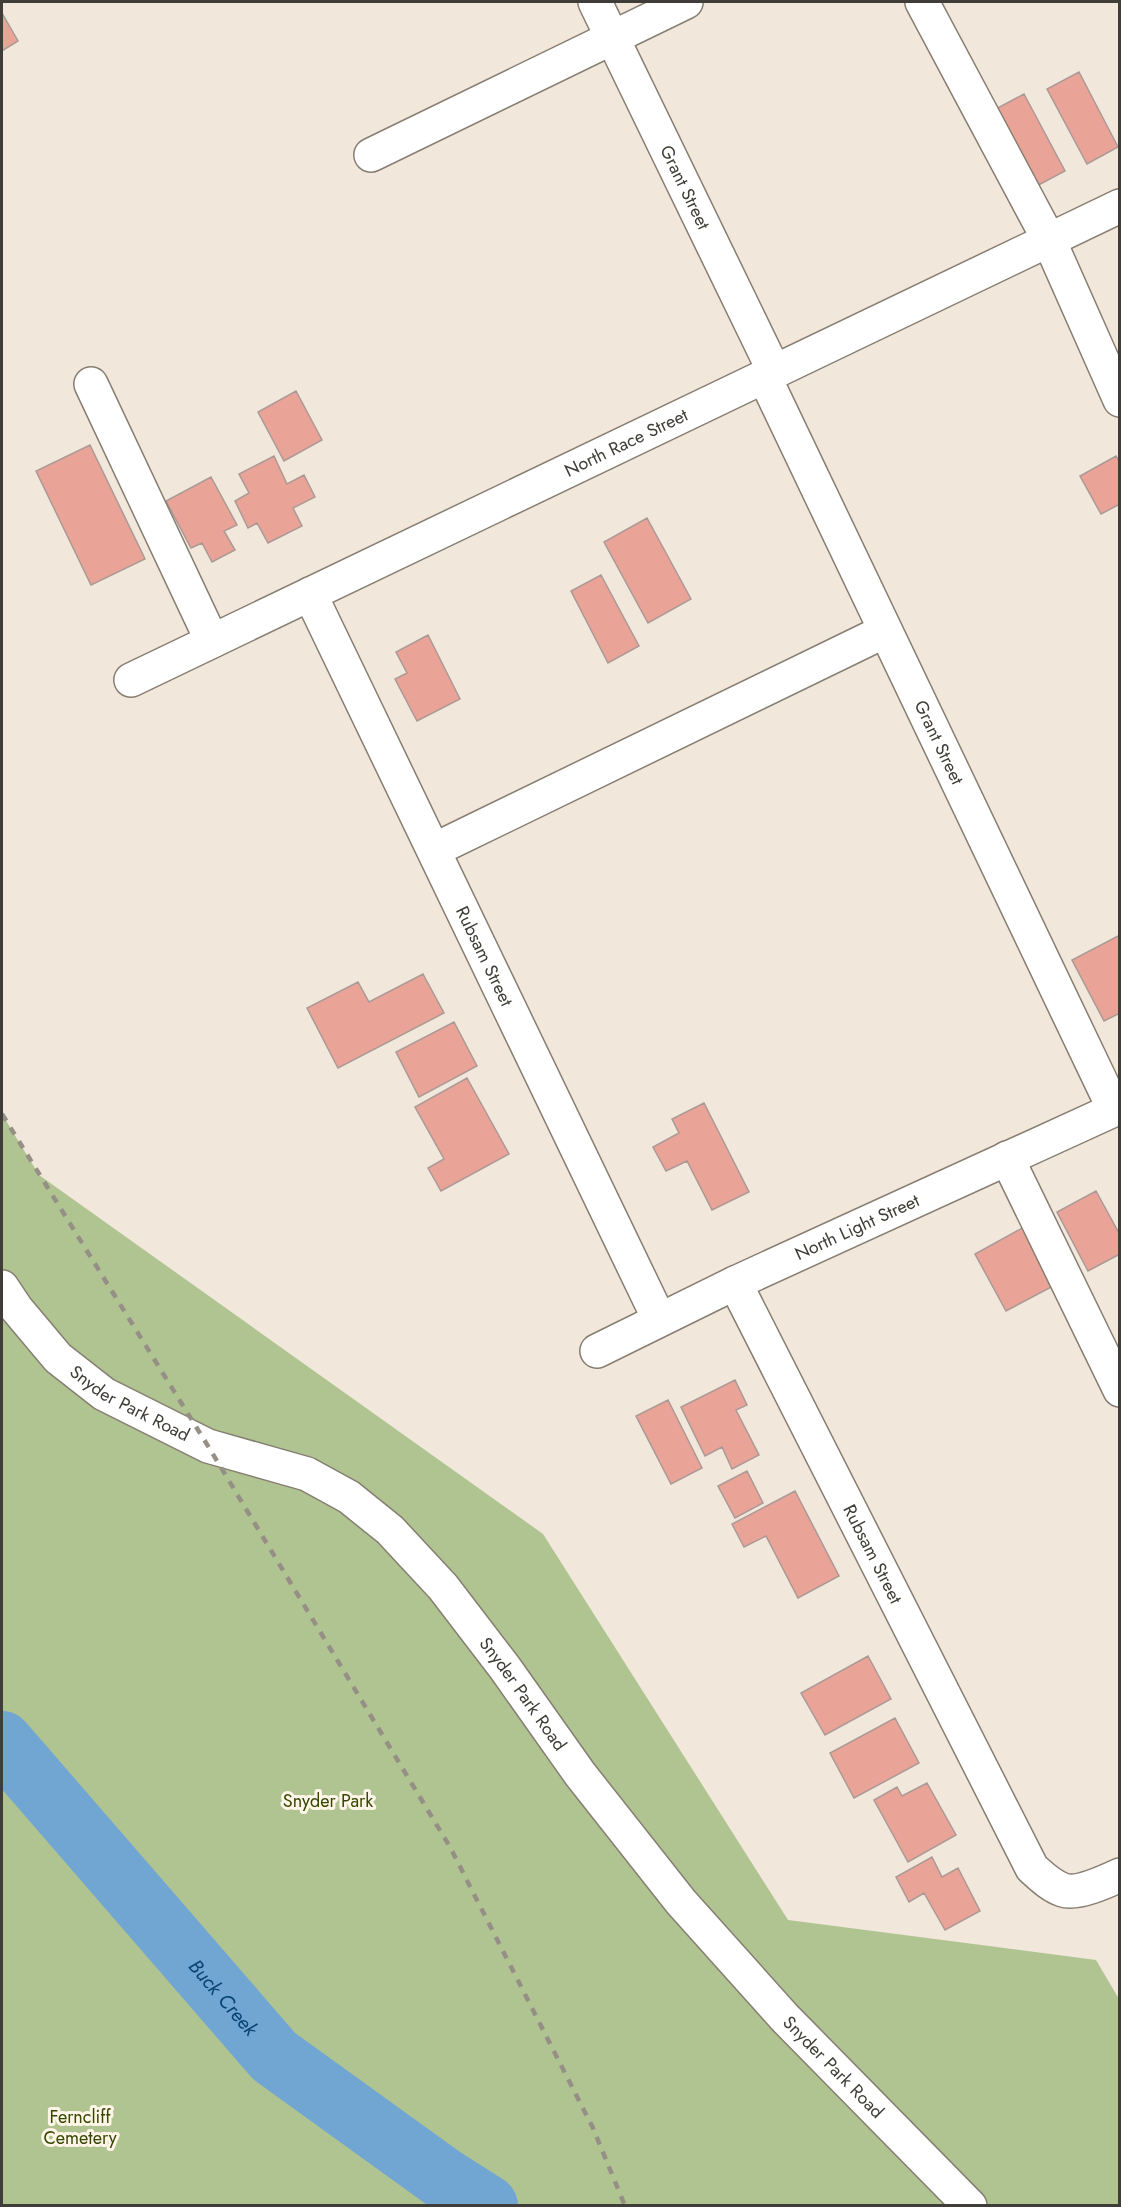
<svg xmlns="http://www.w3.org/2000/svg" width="1121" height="2207" font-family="Jost,sans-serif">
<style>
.green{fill:#b0c492}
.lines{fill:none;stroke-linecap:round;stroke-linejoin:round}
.river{stroke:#71a5d2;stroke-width:62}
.building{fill:#eaa397;stroke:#aa9996;stroke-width:1.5}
.minor-casing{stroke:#877e72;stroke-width:36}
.minor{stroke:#fff;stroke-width:33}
.rail{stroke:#968f86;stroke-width:4.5;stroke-dasharray:8 8;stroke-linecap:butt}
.labels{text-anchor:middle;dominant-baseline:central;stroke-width:6;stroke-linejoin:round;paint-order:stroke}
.street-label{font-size:18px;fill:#403c37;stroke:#fef4e7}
.park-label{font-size:18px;fill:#334700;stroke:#fef4e7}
.water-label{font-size:20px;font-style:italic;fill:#074570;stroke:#fef4e7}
</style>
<rect width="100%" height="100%" fill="#f1e7da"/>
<path class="green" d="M2,1114l37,61 504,359 245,386 308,40 23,39v206h-1117z"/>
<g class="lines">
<path class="river" id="s1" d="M2,1742l272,314 169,122 44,28"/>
</g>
<path class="building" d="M2,13l16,28 -16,10z
M1079,72l39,75 -31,17 -40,-75z
M1024,94l41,77 -32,17 -41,-77z
M296,391l26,49 -38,21 -26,-49z
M90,445l55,114 -54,26 -55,-114z
M274,456l13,28 17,-9 11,22 -22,11 9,18 -34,17 -11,-20 -9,5 -13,-27 14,-8 -10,-19z
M1116,456l4,7v41l-19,10 -21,-38z
M211,477l26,48 -13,6 11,19 -23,12 -10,-19 -11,5 -25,-47z
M647,518l44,81 -43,24 -44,-81z
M601,575l38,71 -31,17 -37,-72z
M428,635l32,64 -43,22 -22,-42 12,-6 -11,-21z
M1120,935v78l-16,8 -32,-61z
M423,974l21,39 -106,55 -31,-60 51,-26 11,20z
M454,1022l23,44 -58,31 -23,-45z
M467,1078l42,76 -68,37 -13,-23 16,-9 -29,-52z
M704,1103l45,89 -37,18 -25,-49 -21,10 -13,-24 26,-14 -7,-14z
M1096,1191l24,44v19l-32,17 -31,-59z
M1026,1226l31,58 -51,27 -31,-57z
M735,1380l12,25 -11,5 23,45 -27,14 -10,-22 -17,9 -24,-49z
M668,1400l34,68 -31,16 -35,-68z
M747,1471l16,32 -28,15 -17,-32z
M795,1491l44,85 -41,22 -32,-62 -22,11 -12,-23z
M868,1656l23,43 -66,36 -24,-42z
M895,1718l24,45 -65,35 -24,-45z
M927,1783l29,52 -48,27 -34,-62 23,-13 5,9z
M932,1857l10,20 16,-9 22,43 -35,19 -21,-37 -15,9 -13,-25z"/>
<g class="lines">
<g class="minor-casing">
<g id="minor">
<path id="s2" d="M595,2l179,369"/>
<path d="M922,2l127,238 71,160"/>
<path d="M371,155l315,-153"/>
<path id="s3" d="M764,376l350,733"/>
<path d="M91,384l121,257"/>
<path id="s4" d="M310,594l349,725"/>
<path id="s5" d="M131,680l989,-474"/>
<path d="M434,850l451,-219"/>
<path d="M1007,1158l113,232"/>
<path id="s6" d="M735,1283l297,585c9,8 19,18 31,22 14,5 44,-9 57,-15"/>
<path id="s7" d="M2,1287l14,21 42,50 46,36 104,52 99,28 42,23 41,33 53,57 62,81 75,106 101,128 104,116 185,188"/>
<path id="s8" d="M597,1351l138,-68 385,-176"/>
</g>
</g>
<use href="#minor" class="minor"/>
<path class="rail" d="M2,1114l206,332 242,401 143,281 32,78"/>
</g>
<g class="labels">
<g class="street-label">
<text stroke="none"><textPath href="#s2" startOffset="206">Grant Street</textPath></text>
<text stroke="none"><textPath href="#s5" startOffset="549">North Race Street</textPath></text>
<text stroke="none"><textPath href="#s3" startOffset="406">Grant Street</textPath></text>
<text stroke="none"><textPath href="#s4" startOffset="402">Rubsam Street</textPath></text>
<text stroke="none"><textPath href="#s8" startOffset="288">North Light Street</textPath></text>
<text stroke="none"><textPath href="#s7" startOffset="176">Snyder Park Road</textPath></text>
<text stroke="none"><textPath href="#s6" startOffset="304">Rubsam Street</textPath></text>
<text stroke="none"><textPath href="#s7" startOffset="680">Snyder Park Road</textPath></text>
<text stroke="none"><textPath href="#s7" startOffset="1166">Snyder Park Road</textPath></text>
</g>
<g class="park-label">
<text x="328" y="1801">Snyder Park</text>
<text x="80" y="2117">Ferncliff<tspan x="80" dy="21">Cemetery</tspan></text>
</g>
<g class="water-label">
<text stroke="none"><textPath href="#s1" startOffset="338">Buck Creek</textPath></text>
</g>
</g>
<rect width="1121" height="2207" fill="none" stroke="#403c37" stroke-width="6"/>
</svg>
